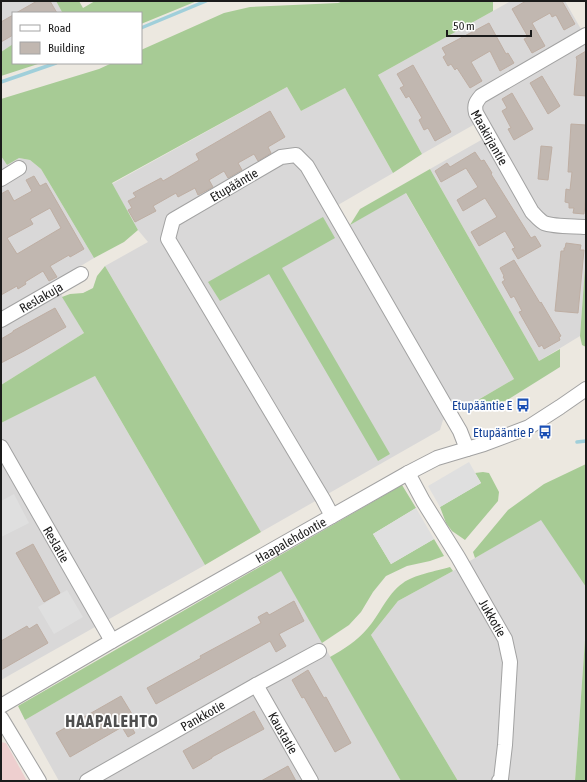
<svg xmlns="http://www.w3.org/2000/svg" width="587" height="782" font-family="'Asap Condensed',sans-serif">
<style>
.residential{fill:#d9d8d8}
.commercial{fill:#eecfcf}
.forest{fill:#a7cb95}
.parking{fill:#dfdfdf}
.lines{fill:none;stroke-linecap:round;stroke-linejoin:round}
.stream{stroke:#a0cfda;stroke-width:3.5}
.building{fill:#c1b7b0;stroke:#beaea3;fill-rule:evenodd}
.minor-casing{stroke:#a2a2a2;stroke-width:16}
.minor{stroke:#fff;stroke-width:14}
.labels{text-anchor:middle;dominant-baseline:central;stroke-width:3.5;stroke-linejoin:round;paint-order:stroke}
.street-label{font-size:13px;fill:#1b1b1b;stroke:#fff}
.transit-label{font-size:13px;fill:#164399;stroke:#fff;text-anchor:end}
.district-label{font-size:17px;font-weight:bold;letter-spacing:1px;fill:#4e4e4e;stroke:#fff}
</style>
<rect width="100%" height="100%" fill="#ece8e0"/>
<path class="residential" d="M1,1h55l6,11 -1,1h-48v31l-12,8z
M511,1h54l21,37v216l-6,82 -41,25 -109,-192 53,-30 -8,-15 -53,30 -44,-79z
M287,87l14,24 44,-23 48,85 -55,32 12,20 55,-33 109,187 -71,41 -3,10 -179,102 -156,-266 43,-24 -10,-12 -26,-46z
M1,156l6,9 12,-7 11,2 11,9 53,89 -40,24 30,51 -83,52z
M95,376l110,189 -204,115v-257z
M541,519l45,68v39l-11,155h-117l-87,-146 27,-34 55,-30z
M281,570l120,211h-342l-34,-61z"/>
<path class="commercial" d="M1,742l5,1 21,38h-26z"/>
<path class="forest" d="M56,1h23l4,7 12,-7h102l-56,23v-11h-80l1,-1z
M343,1h150v10l-115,64 44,79 -29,19 -48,-85 -44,23 -14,-24 -175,96 26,47 -14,12 -30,16 -53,-89 -11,-9 -11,-2 -12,7 -6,-9v-57l98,-30 13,-6h29v-13l83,-37 26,-6 88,-4z
M13,44v19h28l-40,13v-24z
M430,169l109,192 21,-12v18l-53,33 -17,7h-24l48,-28 -108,-186 -56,32 10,-16z
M323,217l12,21 -53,30 108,186 -12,7 -109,-187 -49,27 -12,-19z
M586,254v93l-4,-2 -2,-9z
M105,266l156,266 -56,33 -110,-189 -94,47v-38l83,-52 -22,-36 8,-3 13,-1 10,-5 4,-12z
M586,464v123l-45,-67 -66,38 -2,-6 35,-42 36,-26z
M483,472l6,1 10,19 -1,9 -33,39 -13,-9 -6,-8 -6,-16 41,-24 -6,-10z
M402,485l14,23 -43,26 18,30 43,-25 10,17 -14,5 -23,5 -21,10 -13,16 -12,20 -12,13 -27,18 -41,-72 -256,149 -7,-14z
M450,567l3,4 -55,30 -27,34 87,146h-57l-71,-124c14,-8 27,-16 37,-28 13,-14 19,-34 36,-46 10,-8 34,-12 47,-16z
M586,626v155h-11z"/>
<path class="parking" d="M469,462l12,21 -41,24 -12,-21z
M14,494l15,29 -28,14v-36z
M416,508l18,31 -43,25 -18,-30z
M67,590l16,27 -29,17 -16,-27z"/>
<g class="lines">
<path class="stream" d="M141,28l65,-27
M1,82l55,-19
M577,442l9,-1"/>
</g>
<path class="building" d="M37,1h13l7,12h-41z
M526,1h36l13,23 -11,6 -8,-15 -4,2 -2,-4 -18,10 13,23 -13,7 -8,-14 4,-2 -16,-28z
M13,15v20l-12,7v-20z
M489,23l17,31 2,-1 6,10 -14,8 -10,-20 -19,11 11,19 -12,7 -13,-20 -2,2 -4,-6 -3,2 -5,-9 3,-2 -4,-7z
M586,51v45l-12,-1 3,-35 -1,-3z
M413,65l38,67 -16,9 -7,-13 -4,2 -5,-10 3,-2 -13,-22 -3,2 -6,-10 4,-2 -7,-12z
M542,76l18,30 -12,8 -18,-31z
M512,93l21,36 -19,11 -6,-11 3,-1 -9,-17 5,-3 -5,-9z
M270,111l15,26 -17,10 3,6 -13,8 -4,-7 -16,9 4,7 -14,8 -4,-7 -15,9 4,7 -15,8 -3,-7 -17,9 -2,-4 -23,13 3,5 -21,11 -7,-12 4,-2 -4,-7 8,-4 -3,-4 28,-15 2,3 36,-21 -3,-6z
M571,124l15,1v70l-2,19 -11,-1 1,-5h-5v-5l-4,-1 1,-13 4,1 2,-18h-4z
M541,146l11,1 -4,33 -10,-1z
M475,152l6,9 3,-1 8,13 -1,1 40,64 4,-2 6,10 -23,13 -6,-10 3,-1 -10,-17 -26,15 -8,-14 26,-15 -12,-19 -22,13 -6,-11 21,-13 -12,-19 -25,14 -6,-11 12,-8 3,4z
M34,176l6,10 6,-3 38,66 -14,8 -1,-2 -19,11 7,11 -8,4 -6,-10 -18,11 1,2 -8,5 -1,-3 -16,9v-101l7,-4 6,11 18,-10 -6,-11zM50,208l11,20 -44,26 -10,-16 26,-14 -3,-5z
M566,243l15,2 -1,5h4l-6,63 -23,-2 6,-60h3v-3h1z
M514,260l26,43 1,-1 20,34 -2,1 1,3 -16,9 -2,-4 -3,2 -20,-35 3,-1 -8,-15 -3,2 -9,-16 3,-2 -2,-3 1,-1 -4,-8z
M55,308l11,19 -42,24 -23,12v-24l12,-7v-1z
M33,544l27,49 -16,9 -28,-49z
M294,601l10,20 -25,13 7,12 -10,6 -6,-11 -114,63 -9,-16 54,-30 -1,-2 61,-33 -3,-6 9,-5 2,3z
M37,624l11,19 -47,27v-29l26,-15 2,3z
M308,670l16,28 2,-1 25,46 -16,9 -31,-55 -2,1 -10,-18z
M121,696l14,23 -6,4 6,10 -7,4 -6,-10 -52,30 -14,-24z
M254,711l10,18 -52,28v1l-19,11 -10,-18z
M288,766l8,15h-35z"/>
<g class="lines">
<g class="minor-casing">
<g id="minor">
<path id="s1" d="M586,35l-105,61c-5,6 -7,9 -5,17l56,99c4,4 7,8 12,11 10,4 31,3 42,4"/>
<path d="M1,179l18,-11"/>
<path id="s2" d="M1,320l80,-46"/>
<path id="s3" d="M1,447l111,194"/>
<path id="s4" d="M408,473l15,28 35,56 47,82 5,23 -5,83 -4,34 -2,2"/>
<path id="s5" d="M332,516l-9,-17 -155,-260 5,-19 108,-63 15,-2 11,11 139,241 14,24 7,18"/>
<path id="s6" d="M256,685l55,96"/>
<path id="s7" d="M1,706l111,-65 296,-168 29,-15 47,-14 45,-17 31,-20 26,-18"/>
<path d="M1,718l38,63"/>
<path id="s8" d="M87,781l169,-96 63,-34"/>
</g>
</g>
<use href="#minor" class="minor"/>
</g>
<defs>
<g id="bus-bare" transform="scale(1.08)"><path d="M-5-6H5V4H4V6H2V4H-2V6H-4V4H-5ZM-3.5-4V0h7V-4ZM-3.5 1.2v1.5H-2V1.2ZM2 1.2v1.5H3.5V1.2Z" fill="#1a4fb4" stroke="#fff" stroke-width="2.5" paint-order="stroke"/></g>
</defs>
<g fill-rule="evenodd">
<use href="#bus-bare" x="523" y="405"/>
<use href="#bus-bare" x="545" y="432"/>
</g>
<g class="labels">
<g class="street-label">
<text stroke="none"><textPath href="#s1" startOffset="168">Maakirjantie</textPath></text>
<text stroke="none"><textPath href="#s5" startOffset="412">Etupääntie</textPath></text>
<text stroke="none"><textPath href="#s2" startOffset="46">Reslakuja</textPath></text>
<text stroke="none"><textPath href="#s7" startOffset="334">Haapalehdontie</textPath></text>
<text stroke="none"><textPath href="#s3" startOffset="112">Reslatie</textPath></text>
<text stroke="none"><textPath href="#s4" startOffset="168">Jukkotie</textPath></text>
<text stroke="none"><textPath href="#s8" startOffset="133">Pankkotie</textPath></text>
<text stroke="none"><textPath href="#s6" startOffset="55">Kaustatie</textPath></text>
</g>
<g class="transit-label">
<text x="512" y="405">Etupääntie E</text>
<text x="534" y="432">Etupääntie P</text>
</g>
<g class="district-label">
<text x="112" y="721">HAAPALEHTO</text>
</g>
</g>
<rect width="587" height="782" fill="none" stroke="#1b1b1b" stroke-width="4"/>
<rect x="12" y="12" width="130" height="52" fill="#ffffff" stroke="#a4a4a4"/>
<rect x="20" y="25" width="20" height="6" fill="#ffffff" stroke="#a4a4a4"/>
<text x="48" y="32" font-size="12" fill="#1b1b1b">Road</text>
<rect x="20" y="42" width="20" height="12" fill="#c1b7b0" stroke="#a4a4a4"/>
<text x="48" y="52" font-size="12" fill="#1b1b1b">Building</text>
<path d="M447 30v6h84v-6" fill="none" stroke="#1b1b1b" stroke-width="2"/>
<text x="453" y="30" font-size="12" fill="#1b1b1b" stroke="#ffffff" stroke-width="3" paint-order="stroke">50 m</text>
</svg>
